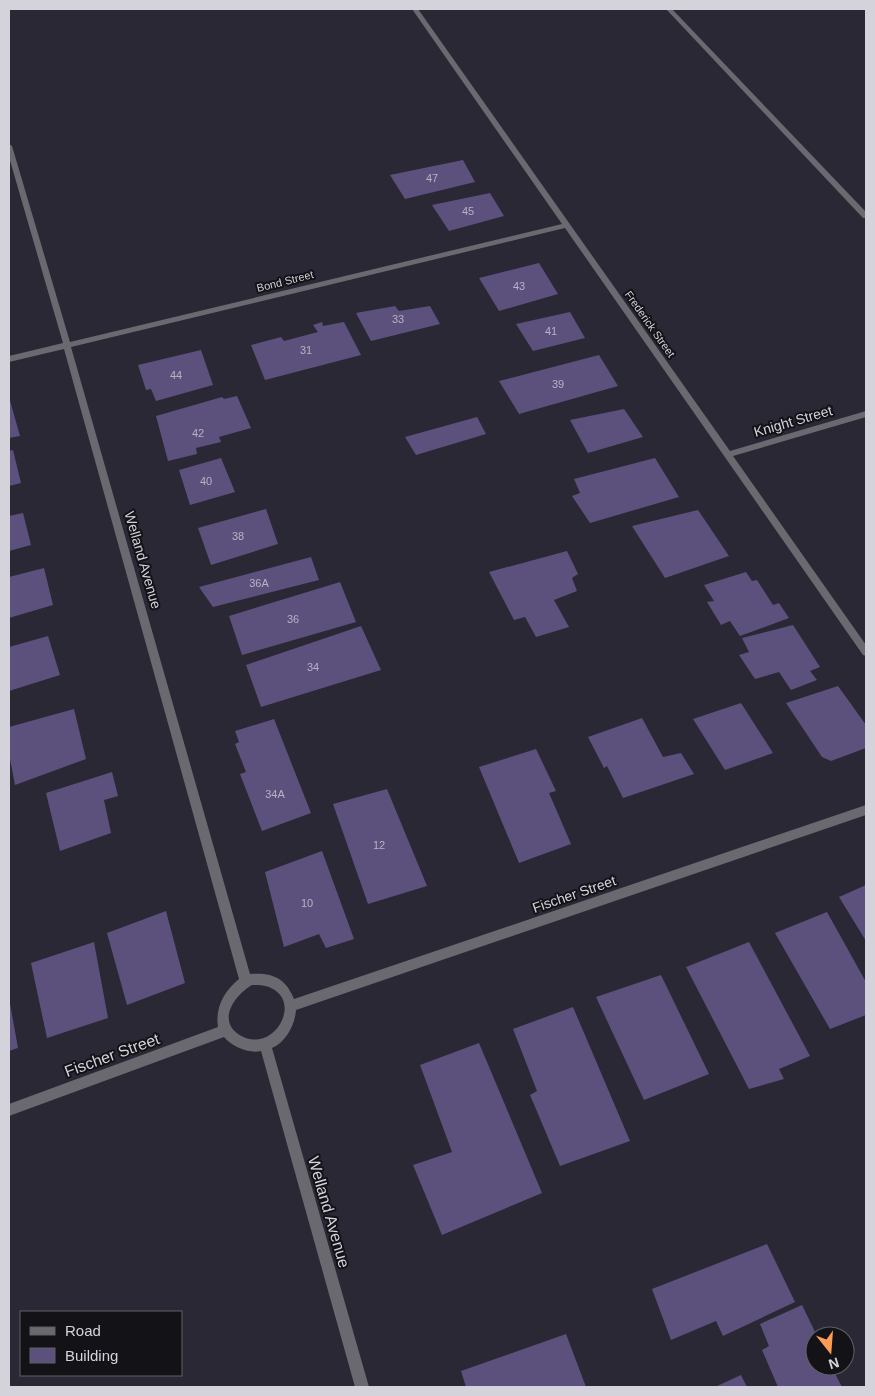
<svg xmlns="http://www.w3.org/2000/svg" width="875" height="1396" font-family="Arial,sans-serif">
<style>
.building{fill:#5c517d}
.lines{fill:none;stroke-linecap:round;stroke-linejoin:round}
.service{fill:#6a6970;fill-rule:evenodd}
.minor{fill:#6a6970;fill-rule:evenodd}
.labels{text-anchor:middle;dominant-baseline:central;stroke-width:4;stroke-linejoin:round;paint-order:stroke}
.number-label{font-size:11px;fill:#b6b2c4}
.far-street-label{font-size:11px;fill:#d4d2db;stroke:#131217}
.street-label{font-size:14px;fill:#d4d2db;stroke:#131217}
.near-street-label{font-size:16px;fill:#d4d2db;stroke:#131217}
</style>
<rect width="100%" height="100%" fill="#2a2835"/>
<path class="building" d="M463,160l12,22 -70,17 -15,-24z
M490,193l14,23 -55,15 -17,-26z
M539,263l19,31 -59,17 -20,-33z
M395,306l4,5 31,-5 10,18 -69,17 -15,-28z
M570,312l15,26 -52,13 -17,-27z
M322,322l1,4 21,-4 17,33 -96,25 -14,-35 30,-8 3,4 34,-9 -5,-7z
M201,350l12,35 -57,16 -5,-12 -5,1 -8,-25z
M599,355l19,31 -99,28 -20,-33z
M237,396l14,32 -32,9 2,5 -25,6 1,6 -29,7 -12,-45 66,-19 2,2z
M9,397l11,39 -11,2z
M624,409l19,28 -55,16 -18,-33z
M477,417l9,17 -70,21 -11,-18z
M13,450l8,33 -12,3v-35z
M221,458l14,34 -45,13 -11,-35z
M655,458l24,39 -89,26 -18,-27 8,-3 -6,-14z
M266,509l12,35 -67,21 -13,-37z
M698,510l31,46 -64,22 -33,-52z
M23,513l8,32 -22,6v-35z
M567,551l11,23 -6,4 5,13 -23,9 15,27 -33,10 -11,-20 -11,3 -25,-48z
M311,557l8,23 -106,27 -14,-20z
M44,568l9,37 -44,13v-41z
M746,572l6,9 5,-1 16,25 6,-2 10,15 -49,18 -10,-15 -9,4 -14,-23 7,-1 -10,-16z
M340,582l16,40 -114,33 -13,-39z
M793,625l27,42 -10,4 7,9 -26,10 -12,-18 -24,7 -16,-24 10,-3 -7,-14z
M361,626l20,44 -120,37 -15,-42z
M48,636l12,39 -51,16v-44z
M838,686l28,39v23l-35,13 -9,-4 -36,-54z
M741,703l32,50 -48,17 -32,-51z
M74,709l12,50 -71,26 -6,-31v-27z
M642,718l21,39 18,-4 13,21 -71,24 -16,-32 -3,2 -16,-31z
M274,719l37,94 -49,18 -22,-57 6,-2 -11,-28 4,-2 -4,-11z
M536,749l20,42 -7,2 22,51 -52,19 -40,-96z
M112,772l6,24 -14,4 7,33 -51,18 -14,-58z
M387,789l40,97 -59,18 -35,-100z
M322,851l32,88 -28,9 -7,-14 -35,13 -19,-75z
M866,885v56l-27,-44z
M166,911l19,72 -58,22 -20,-72z
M827,912l39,70v33l-36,14 -55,-96z
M94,942l14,76 -61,20 -16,-75z
M749,942l61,114 -31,13 5,10 -35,10 -63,-122z
M661,975l48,99 -65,26 -48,-103z
M9,998l9,50 -9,3z
M573,1007l57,134 -70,25 -30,-71 7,-4 -24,-62z
M479,1043l63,150 -100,42 -29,-70 39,-13 -32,-87z
M767,1244l28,58 -72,34 -7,-15 -45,19 -19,-51z
M802,1305l15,31h-2v30h16l11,21h-64l-16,-37 7,-4 -9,-22z
M566,1334l20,53h-120l-5,-16z
M741,1375l6,12h-32z"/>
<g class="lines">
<path class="service" d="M666,9h6l194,203v6h-3z"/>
<path class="minor" d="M412,9h6l312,442 136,-40v6l-133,39 133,189v11l-3,-1 -298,-427 -494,119 179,627c22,-2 36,4 44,25l572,-194v10l-570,195c-1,15 -10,32 -24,38l97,339h-14l-94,-336c-12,3 -30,-5 -37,-14l-215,79v-12l209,-77c-3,-19 6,-36 21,-48l-175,-630 -55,13v-6l54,-13 -54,-186v-13l3,2 58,196 492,-118zM252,985c6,0 14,0 19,3 33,15 0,69 -33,46 -21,-15 -2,-40 14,-49z"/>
</g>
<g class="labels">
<g class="number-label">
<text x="432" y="178">47</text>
<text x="468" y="211">45</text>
<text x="519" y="286">43</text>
<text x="398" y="319">33</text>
<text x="551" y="331">41</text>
<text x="306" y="350">31</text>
<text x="176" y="375">44</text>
<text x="558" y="384">39</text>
<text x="198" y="433">42</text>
<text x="206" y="481">40</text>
<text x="238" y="536">38</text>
<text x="259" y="583">36A</text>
<text x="293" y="619">36</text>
<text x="313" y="667">34</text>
<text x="275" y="794">34A</text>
<text x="379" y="845">12</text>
<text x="307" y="903">10</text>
</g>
<g class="far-street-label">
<text transform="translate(285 281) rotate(-14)">Bond Street</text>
<text transform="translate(650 324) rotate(55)">Frederick Street</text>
</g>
<g class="street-label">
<text transform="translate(793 421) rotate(-16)">Knight Street</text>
<text transform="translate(143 560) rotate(74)">Welland Avenue</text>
<text transform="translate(574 894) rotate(-19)">Fischer Street</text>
</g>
<g class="near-street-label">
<text transform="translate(112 1055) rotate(-20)">Fischer Street</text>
<text transform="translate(329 1212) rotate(74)">Welland Avenue</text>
</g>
</g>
<rect width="875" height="1396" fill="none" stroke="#d4d2db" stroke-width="20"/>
<rect x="20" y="1311" width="162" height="65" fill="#131217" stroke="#605f65"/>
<rect x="30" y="1327" width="25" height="8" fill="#6a6970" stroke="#605f65"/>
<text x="65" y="1336" font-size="15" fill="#d4d2db">Road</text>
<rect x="30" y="1348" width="25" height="15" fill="#5c517d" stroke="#605f65"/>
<text x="65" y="1361" font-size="15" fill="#d4d2db">Building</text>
<g transform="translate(830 1351) rotate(163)"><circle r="24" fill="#131217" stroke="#605f65"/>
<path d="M0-4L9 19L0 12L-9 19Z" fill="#fd9d54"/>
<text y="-8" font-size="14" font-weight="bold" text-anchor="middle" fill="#d4d2db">N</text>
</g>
</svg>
